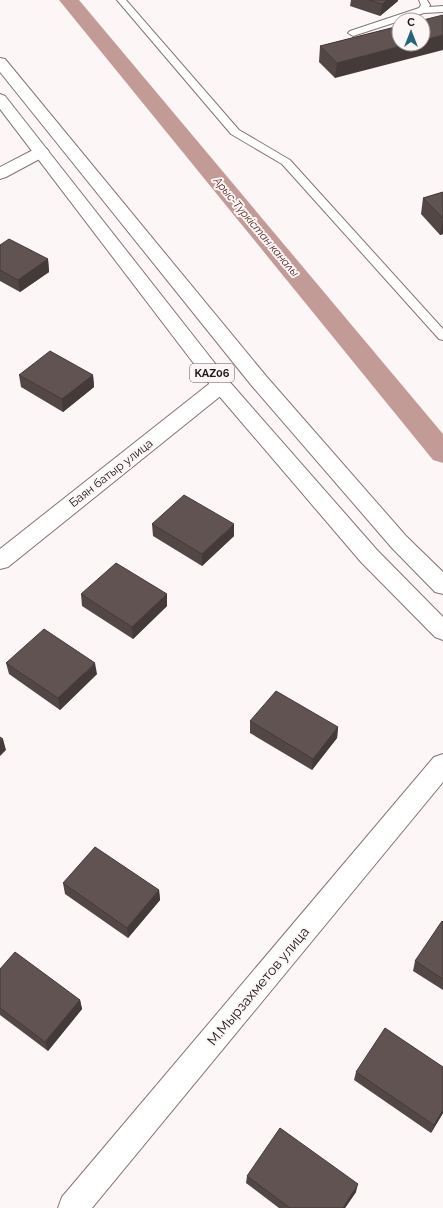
<svg xmlns="http://www.w3.org/2000/svg" width="443" height="1208" font-family="Raleway,sans-serif">
<style>
.lines{fill:none;stroke-linecap:round;stroke-linejoin:round}
.canal{fill:#c39b96;fill-rule:evenodd}
.service-casing{stroke:#837472;stroke-width:2}
.minor-casing{stroke:#837472;stroke-width:2}
.trunk-casing{stroke:#837472;stroke-width:2}
.service{fill:#fff;fill-rule:evenodd}
.minor{fill:#fff;fill-rule:evenodd}
.trunk{fill:#fff;fill-rule:evenodd}
.wall{fill:#534746}
.shaded-wall{fill:#443a39}
.building{fill:#615351;stroke:#443a39}
.labels{text-anchor:middle;dominant-baseline:central;stroke-width:4;stroke-linejoin:round;paint-order:stroke}
.far-water-label{font-size:11px;font-style:italic;fill:#54211d;stroke:#fdf6f6}
.shield{fill:#fdf6f6;stroke:#5f5858;stroke-width:1}
.shield-label{font-size:11px;font-weight:bold;fill:#1b1515}
.street-label{font-size:12px;fill:#1b1515;stroke:#fdf6f6}
.near-street-label{font-size:14px;fill:#1b1515;stroke:#fdf6f6}
</style>
<rect width="100%" height="100%" fill="#fdf6f6"/>
<g class="lines">
<path class="canal" d="M59,0h20l364,434v29l-10,-3z"/>
<g class="service-casing">
<path id="service" d="M117,0h9l113,130 51,30 153,169v11l-4,-1 -157,-175 -51,-30z
M419,0h8l3,5 -1,2 14,-1v6l-19,1 -71,23 -5,-3 2,-2 69,-23 2,-3z"/>
</g>
<g class="minor-casing">
<path id="minor" d="M41,147l6,2 2,3 -2,3 -41,22 -6,2v-12l35,-18z
M221,379l7,1 3,5 -3,5 -220,177 -8,2v-20l214,-169z
M443,754v28l-351,426h-34l4,-11 372,-440z"/>
</g>
<g class="trunk-casing">
<path id="trunk" d="M0,58l5,1 261,317 140,160 37,36v22l-8,-2 -43,-44 -140,-162 -252,-314z
M0,94l5,2 223,284 149,170 66,67v23l-8,-3 -74,-75 -147,-172 -214,-281z"/>
</g>
<use href="#service" class="service"/>
<use href="#minor" class="minor"/>
<use href="#trunk" class="trunk"/>
</g>
<path class="wall" d="M351,0h47v1l-18,15 -30,-10z
M399,26l-64,52 -16,-16 1,-16z
M443,192v42l-3,1 -19,-21 2,-16z
M0,245l48,14 1,13 -29,20 -20,-11z
M19,375h74l1,12 -31,25 -42,-25z
M152,524l82,12 -32,30 -49,-30z
M81,594h86v12l-34,33 -51,-33z
M6,663l91,11 -37,36 -51,-36z
M250,721l88,6 -1,11 -25,32 -62,-37z
M63,883l96,7 1,10 -32,38 -63,-44z
M443,922v68l-30,-19 2,-10z
M0,969l80,31 2,9 -34,42 -48,-36z
M356,1072l87,41 -12,20 -77,-53z
M247,1176l109,16 -11,16h-66l-33,-25z"/>
<path class="shaded-wall" d="M387,0h11v1l-18,15 2,-12z
M443,35v15l-108,28 2,-15 71,-19h15v-4z
M443,218v16l-3,1z
M48,259l1,13 -29,20 -2,-12z
M93,375l1,12 -31,25 -1,-13z
M234,524v12l-32,30v-12z
M167,594v12l-34,33 -1,-12z
M95,663l2,11 -37,36 -2,-12z
M338,727l-1,11 -25,32 1,-11z
M3,739l3,11 -6,6v-14z
M159,890l1,10 -32,38 -1,-10z
M80,1000l2,9 -34,42 -3,-9z
M443,1110v3l-12,20 3,-8z
M358,1184l-2,8 -11,16h-2z"/>
<path class="building" d="M369,0h18l-5,4z
M443,15v20l-20,5v-20z
M399,26v18h9l-71,19 -17,-17z
M443,192v26l-20,-20z
M9,239l39,20 -30,21 -18,-10v-25z
M50,351l43,24 -31,24 -43,-24z
M184,495l50,29 -32,30 -50,-30z
M116,563l51,31 -35,33 -51,-33z
M44,629l51,34 -37,35 -52,-35z
M276,691l62,36 -25,32 -63,-38z
M0,737l3,2 -3,3z
M95,847l64,43 -32,38 -64,-45z
M442,921l1,1v57l-28,-18z
M15,952l65,48 -35,42 -45,-34v-39z
M385,1028l58,39v43l-9,15 -78,-53z
M280,1128l78,56 -15,24h-53l-43,-32z"/>
<g class="labels">
<g class="far-water-label">
<text transform="translate(256 227) rotate(50)">Арыс-Түркістан каналы</text>
</g>
<rect class="shield" x="190" y="364" width="44" height="18" rx="3"/>
<g class="shield-label">
<text x="212" y="373">KАZ06</text>
</g>
<g class="street-label">
<text transform="translate(111 473) rotate(-38)">Баян батыр улица</text>
</g>
<g class="near-street-label">
<text transform="translate(258 986) rotate(-50)">М.Мырзахметов улица</text>
</g>
</g>
<g transform="translate(411 32)"><circle r="19" fill="#fdf6f6" stroke="#a39c9c"/>
<path d="M0-3L7 15L0 10L-7 15Z" fill="#226678"/>
<text y="-6" font-size="11" font-weight="bold" text-anchor="middle" fill="#1b1515">С</text>
</g>
</svg>
